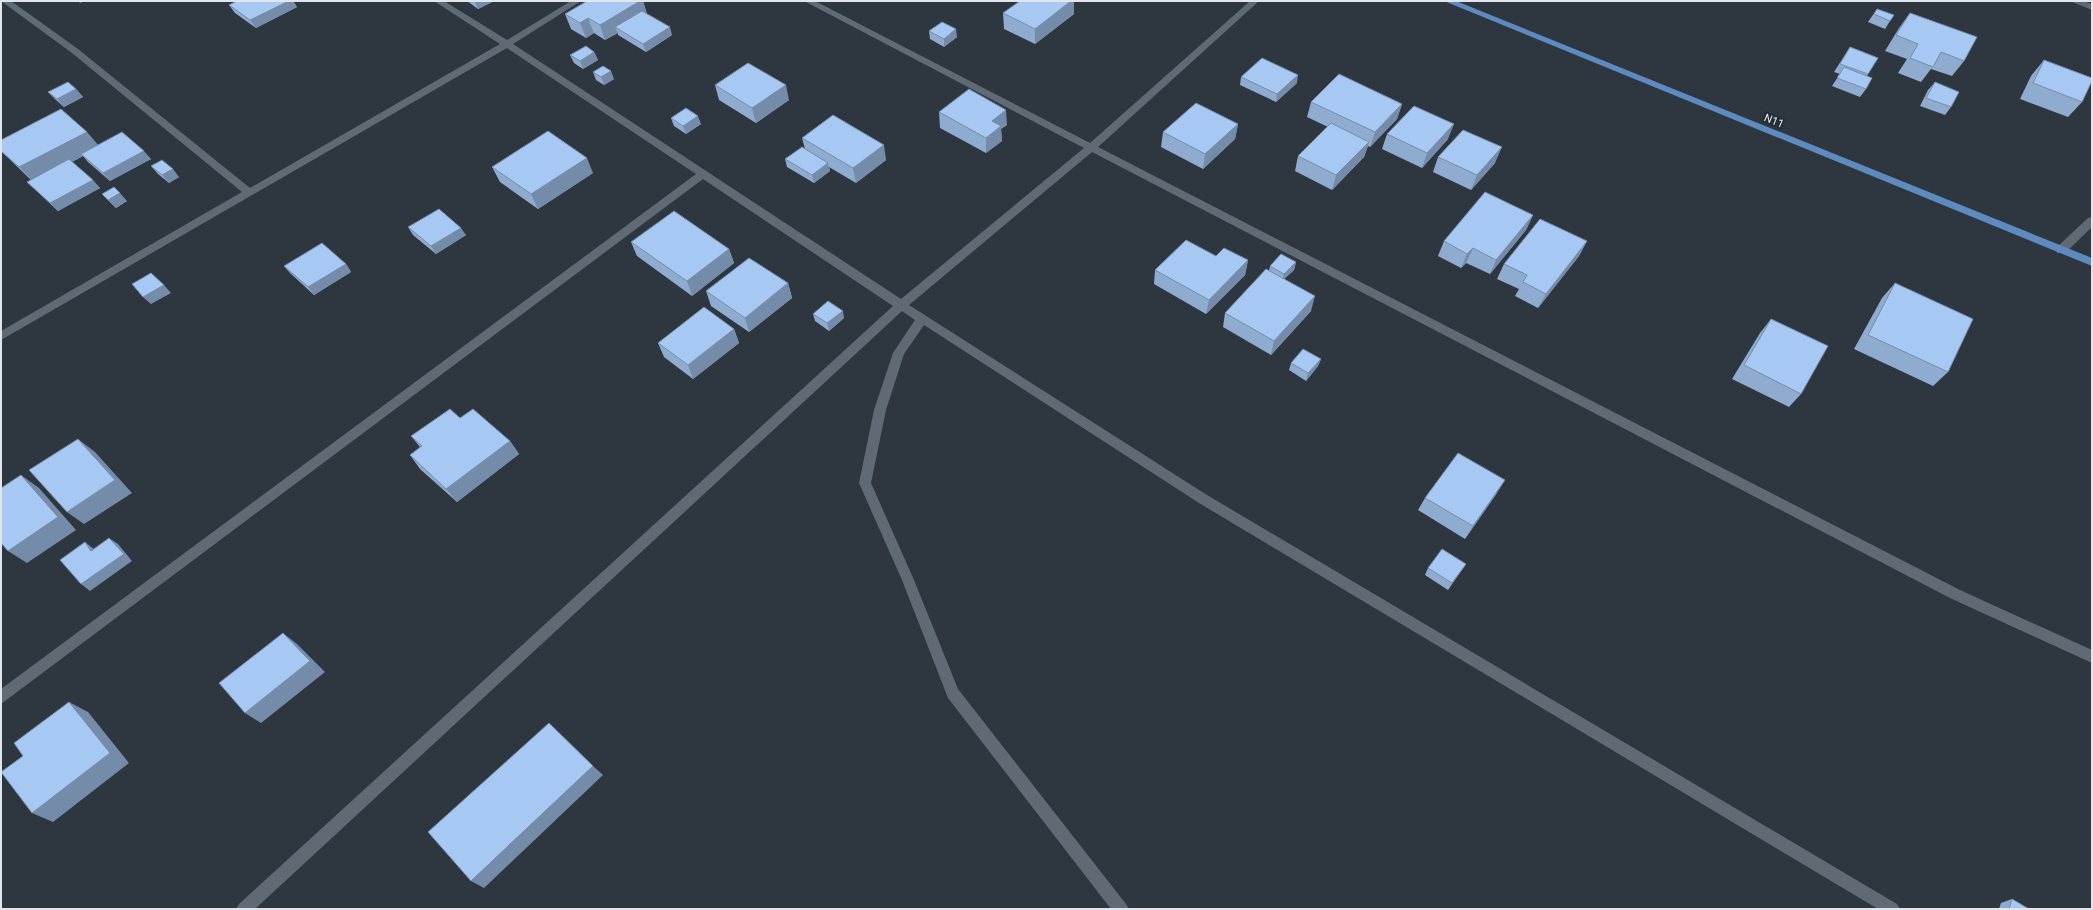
<svg xmlns="http://www.w3.org/2000/svg" width="2093" height="910" font-family="Roboto,sans-serif">
<style>
.lines{fill:none;stroke-linecap:round;stroke-linejoin:round}
.street{fill:#606a75;fill-rule:evenodd}
.primary{fill:#5e8bbf;fill-rule:evenodd}
.wall{fill:#8facd0}
.shaded-wall{fill:#748ca9}
.building{fill:#a6c8f2;stroke:#748ca9}
.labels{text-anchor:middle;dominant-baseline:central;stroke-width:4;stroke-linejoin:round;paint-order:stroke}
.street-label{font-size:11px;fill:#e1e6ec;stroke:#242c36}
</style>
<rect width="100%" height="100%" fill="#2e3640"/>
<g class="lines">
<path class="street" d="M1,1h10l67,48 172,139 250,-144 -66,-43h10l63,39 64,-39h10l-68,43 388,255 183,-151 -280,-147h11l275,142 160,-142h9l-161,146 862,443 132,60v13l-142,-65 -858,-446 -183,153 298,190 690,409 3,5h-22l-679,-406 -275,-178 -20,29 -18,56 -15,73 43,97 44,109 168,215 3,5h-18l-163,-211 -46,-118 -43,-97 15,-73 19,-57 22,-33 -13,-9 -647,598h-19l3,-5 654,-598 -190,-127 -702,525v-15l695,-515 -189,-126 -506,292v-9l241,-139 -170,-139z
M2070,1h13l9,3v6z
M2092,217v10l-27,26h-8l-1,-3 1,-3 31,-29z"/>
<path class="primary" d="M1444,1h12l636,257v8z"/>
</g>
<path class="wall" d="M237,1h56l4,6 -41,21 -21,-15 -6,-8z
M467,1h24l1,1 -14,7z
M643,1l4,13 25,21 -26,17 -28,-17v-2l-13,7 -11,-7 -8,5 -15,-9 -6,-15z
M1020,1h54v13l-39,30 -31,-15 -1,-16z
M1877,9l13,12 -5,8 -17,-7z
M1910,13l54,48 -12,15 -21,-7 -10,13 -23,-9 9,-14 -22,-8 14,-23z
M929,31l28,6 -13,10 -14,-8z
M1850,47l28,11 -11,18 -1,13 -6,8 -28,-11 8,-12 -6,-2z
M594,52l4,8 -15,9 -9,-6 -4,-8z
M2044,60l38,42 -14,15 -48,-18 11,-23z
M593,72l21,7 -10,6 -8,-5z
M1241,77l56,6 -21,19 -36,-17z
M1935,82l16,25 -6,8 -25,-9 8,-16z
M715,85l74,15 -33,23 -37,-23z
M76,89l7,8 -19,10 -8,-7 -8,-8z
M1311,102l91,2 -5,15 -27,28 -2,-1 -4,11 -32,33 -37,-19 3,-15 30,-29 -21,-10z
M939,112l68,13 -6,4 1,12 -16,12 -46,-25z
M671,118l30,6 -15,10 -12,-8z
M1238,124l-3,15 -32,30 -42,-22 2,-15z
M1387,134l61,5 -26,29 -40,-19z
M802,138l84,22 -30,23 -27,-16 1,4 -16,12 -27,-16 -2,-8 20,-10z
M1,140l97,5 53,14 -41,22 -22,-19 -5,-6 -11,6 28,26 -42,23 -31,-29 4,-2 -30,-29z
M1438,157l57,6 -24,27 -38,-18z
M151,166l28,11 -10,6 -11,-9z
M492,167l101,6 -55,36 -38,-27z
M102,194l25,7 -11,7z
M1533,215l-7,15 -36,44 -24,-11 -5,5 -23,-12 6,-15z
M408,227l58,8 -30,19 -23,-19z
M1587,241l-8,15 -41,52 -23,-12 4,-7 -22,-10 7,-15z
M631,242l98,7 5,14 -42,33 -55,-40z
M1216,256l32,4 -3,15 -39,39 -52,-30 1,-14z
M1296,262l-2,8 -10,9 27,32 -40,44 -48,-28 2,-14 44,-42 1,-5z
M346,264l5,8 -37,23 -24,-22 -6,-7z
M788,283l4,15 -43,34 -38,-26 -5,-15z
M1895,283l53,89 -15,14 -79,-37 28,-51z
M813,314l31,4 -15,13 -14,-10z
M1771,319l30,75 -12,13 -57,-28 28,-46z
M734,329l5,14 -46,36 -29,-22 -6,-14z
M1321,359l-3,7 -12,15 -17,-11 2,-7z
M460,418l50,23 9,13 -62,48 -37,-33 -10,-14 10,-8 -9,-11z
M1497,493l-32,46 -47,-29 7,-12z
M1466,564l-18,26 -23,-15 3,-7z
M2012,899l17,10h-30l2,-6z"/>
<path class="shaded-wall" d="M78,1h7l-5,2z
M289,1h4l4,6 -41,21 -6,-8z
M474,1h17l1,1 -14,7z
M640,1h3l4,14 -32,12 3,6 -13,7 -5,-15z
M1071,1h3v13l-39,30v-15z
M588,18l6,15 -8,5 -6,-15z
M670,27l2,8 -26,17 -3,-8z
M956,29l1,8 -13,10v-8z
M594,52l4,8 -15,9 -3,-8z
M611,71l3,8 -10,6 -3,-8z
M1298,75l-1,8 -21,19 1,-8z
M786,85l3,15 -33,23 -4,-15z
M76,89l7,8 -19,10 -7,-8z
M1402,104l-5,15 -27,28 5,-15z
M1006,110l1,15 -6,4 1,12 -16,12v-15l6,-17z
M698,116l3,8 -15,10 -3,-8z
M1238,124l-3,15 -32,30 2,-15z
M1454,124l-6,15 -26,29 5,-15z
M87,132l13,15 -19,7 2,2 -49,26 -15,-15z
M1369,142l-5,15 -32,33 4,-15z
M884,145l2,15 -30,23 -3,-15z
M1502,147l-7,16 -24,27 6,-15z
M144,151l7,8 -41,22 -7,-8z
M587,158l6,15 -55,36 -7,-15z
M828,163l2,8 -16,12 -2,-8z
M173,169l6,8 -10,6 -7,-8z
M93,180l7,8 -42,23 -8,-8z
M120,193l7,8 -11,7 -8,-8z
M1533,215l-7,15 -36,44 6,-14z
M461,228l5,7 -30,19 -5,-8z
M1587,241l-8,15 -41,52 8,-14z
M1473,248l-7,15 -5,5 6,-14z
M729,249l5,14 -42,33 -5,-15z
M1248,260l-3,15 -39,39 3,-14z
M1296,262l-2,8 -12,11 2,-7z
M346,264l5,8 -37,23 -6,-8z
M788,283l4,15 -43,34 -4,-14z
M164,285l7,8 -20,11 -8,-7z
M1315,296l-4,15 -40,44 3,-14z
M843,311l1,7 -15,13 -2,-8z
M734,329l5,14 -46,36 -5,-14z
M1321,359l-3,7 -12,15 2,-8z
M78,439l17,13 37,41 -48,31 -17,-12z
M510,441l9,13 -62,48 -11,-13z
M21,475l18,13 37,42 -49,33 -19,-12z
M1505,480l-8,13 -32,46 8,-13z
M109,538l9,6 14,17 -42,30 -9,-7z
M85,542l9,7 -3,2z
M283,633l14,11 28,28 -64,51 -16,-10z
M69,702l19,10 41,51 -76,59 -21,-9z
M593,766l10,9 -119,113 -13,-7z"/>
<path class="building" d="M237,1h52l-39,19 -21,-15z
M587,1h53l-40,24 -12,-7 -8,5 -15,-9z
M1020,1h51l-36,28 -32,-16z
M1877,9l17,6 -4,6 -16,-7z
M642,11l28,16 -27,17 -28,-17z
M1910,13l67,24 -13,24 -23,-9 -8,15 -23,-9 8,-14 -22,-9z
M942,22l14,7 -12,10 -15,-8z
M586,46l8,6 -14,9 -10,-6z
M1850,47l28,11 -10,16 -28,-10z
M1262,58l36,17 -21,19 -36,-17z
M2044,60l48,18v3l-10,21 -49,-19z
M748,63l38,22 -34,23 -37,-23z
M603,66l8,5 -10,6 -8,-5z
M1844,67l28,11 -6,11 -29,-11z
M1339,74l63,30 -27,28 -64,-30z
M68,82l8,7 -19,10 -9,-7z
M1935,82l24,10 -8,15 -25,-9z
M969,89l37,21 -14,11 9,5 -15,12 -47,-26z
M1196,103l42,21 -33,30 -42,-22z
M1414,106l40,18 -27,29 -40,-19z
M686,108l12,8 -15,10 -12,-8z
M61,109l26,23 -68,35 -18,-16v-11z
M833,115l51,30 -31,23 -51,-30z
M1331,123l38,19 -33,33 -38,-19z
M1463,130l39,17 -25,28 -39,-18z
M548,131l39,27 -56,36 -39,-27z
M122,132l22,19 -41,22 -22,-19z
M802,147l26,16 -16,12 -27,-16z
M69,159l24,21 -43,23 -23,-21z
M162,160l11,9 -11,6 -11,-9z
M114,187l6,6 -12,7 -6,-6z
M1485,192l48,23 -37,45 -23,-12 -6,6 -23,-13z
M439,209l22,19 -30,18 -23,-19z
M674,211l55,38 -42,32 -56,-39z
M1540,219l47,22 -41,53 -23,-12 4,-7 -23,-11z
M1186,240l30,16 8,-8 24,12 -39,40 -54,-30z
M322,243l24,21 -38,23 -24,-21z
M1281,254l15,8 -12,12 -14,-8z
M749,258l39,25 -43,35 -39,-27z
M1266,269l49,27 -41,45 -49,-28z
M151,273l13,12 -21,12 -11,-13z
M1895,283l78,36 -25,53 -80,-37z
M828,301l15,10 -16,12 -14,-9z
M704,307l30,22 -46,36 -30,-22z
M1771,319l57,27 -27,48 -57,-29z
M1303,349l18,10 -13,14 -17,-10z
M450,409l10,9 13,-9 37,32 -64,48 -36,-34 12,-9 -11,-10z
M78,439l37,41 -48,32 -38,-42z
M1458,453l47,27 -32,46 -48,-28z
M21,475l37,42 -50,34 -7,-8v-55z
M109,538l15,16 -43,30 -21,-24 25,-18 6,9z
M1442,549l24,15 -14,19 -24,-15z
M283,633l27,28 -65,52 -26,-30z
M69,702l41,51 -78,60 -31,-41 22,-16 -9,-13z
M549,723l44,43 -122,115 -43,-49z
M2012,899l17,10h-20z"/>
<g class="labels">
<g class="street-label">
<text transform="translate(1774 121) rotate(22)">N11</text>
</g>
</g>
<rect width="2093" height="910" fill="none" stroke="#e1e6ec" stroke-width="4"/>
</svg>
